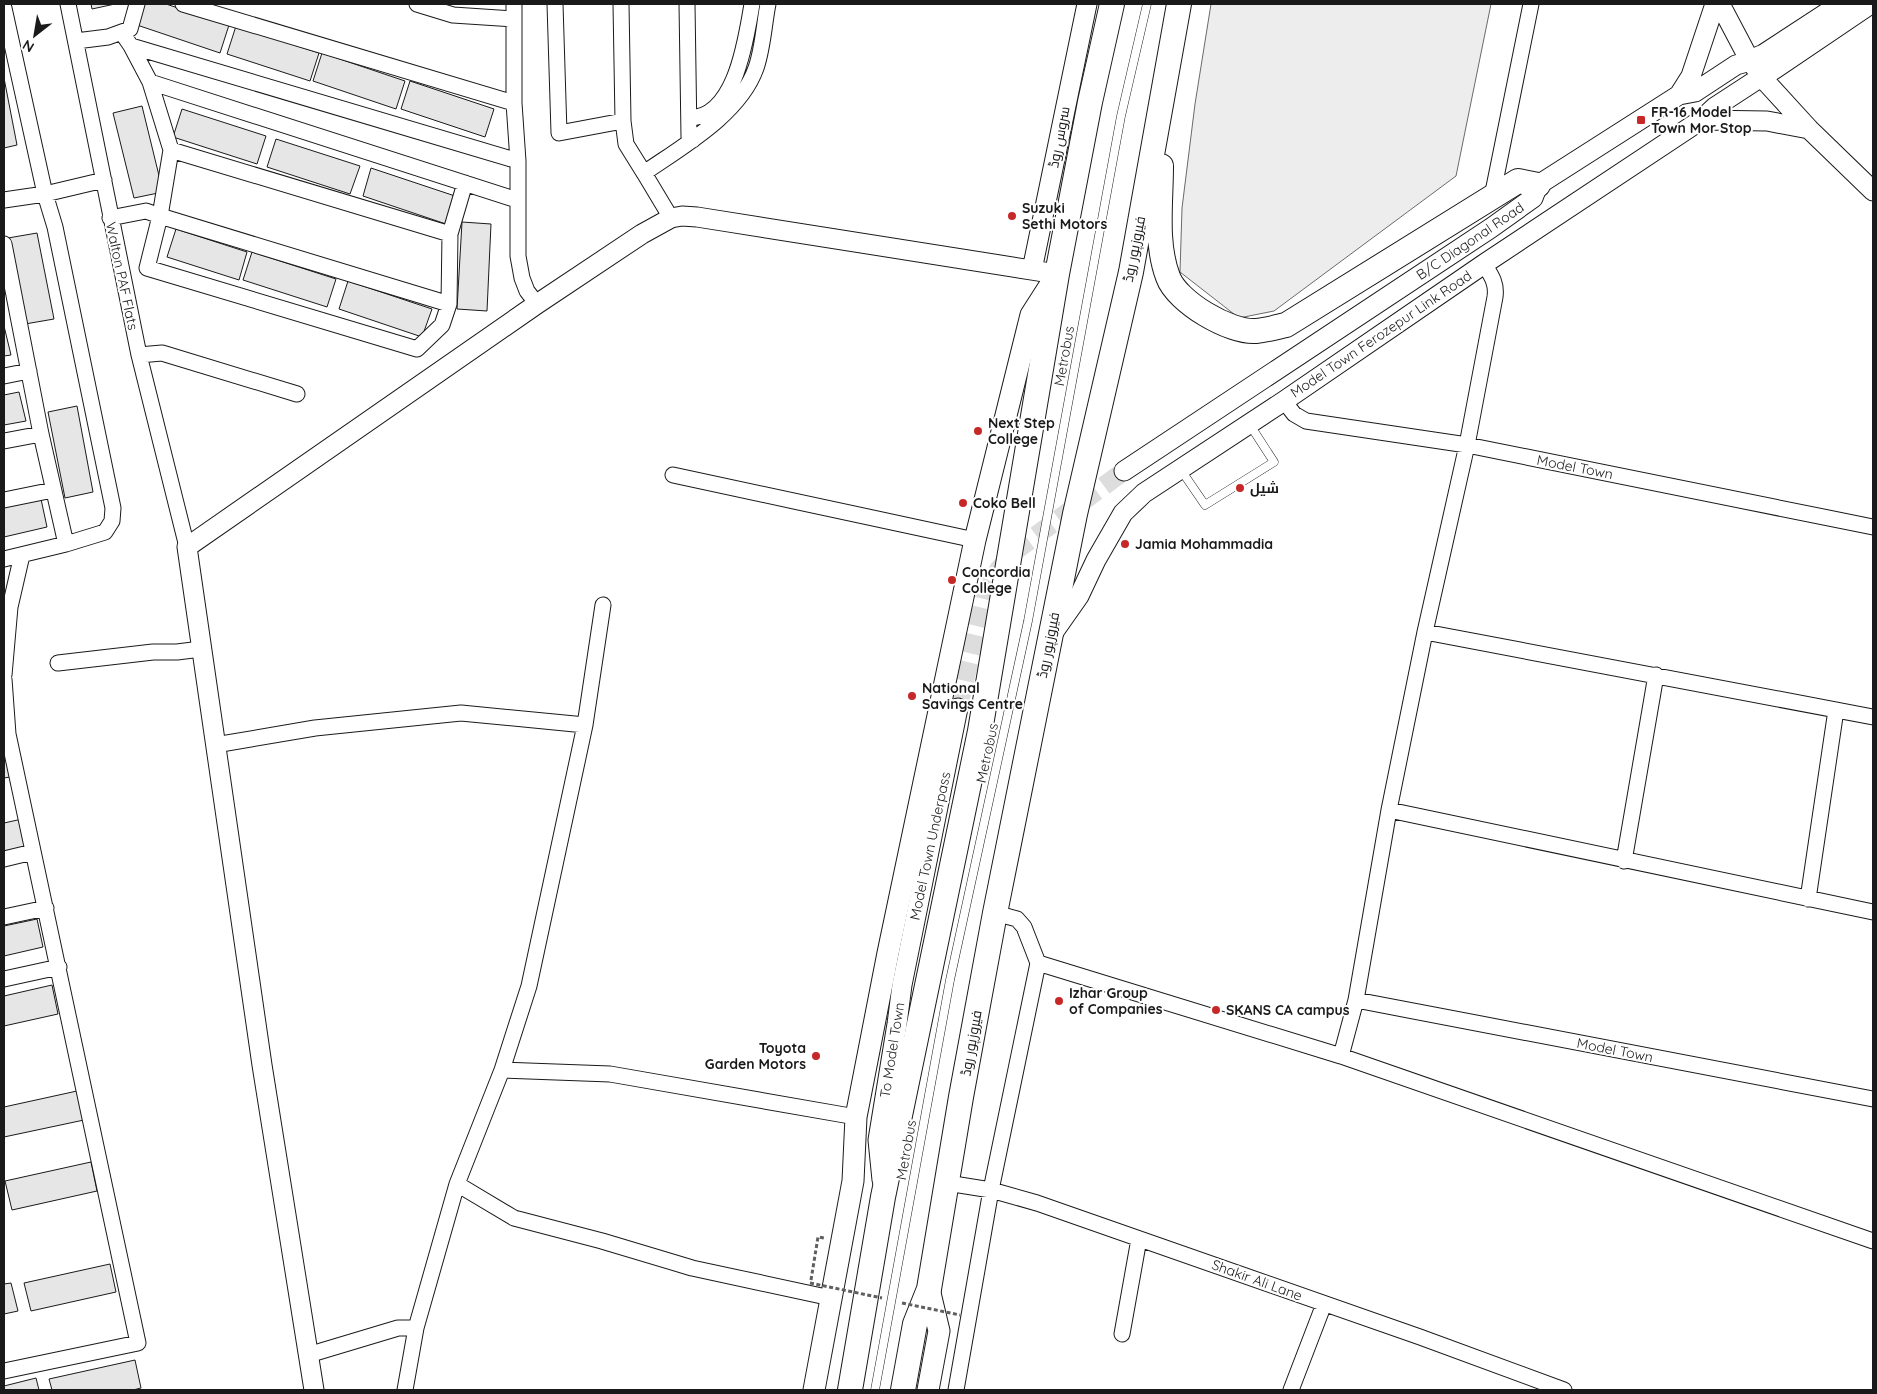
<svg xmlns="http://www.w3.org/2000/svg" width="1877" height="1394" font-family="Quicksand,Cairo,sans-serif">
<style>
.built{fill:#ededed;stroke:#6a6a6a}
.building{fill:#e6e6e6;stroke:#1a1a1a}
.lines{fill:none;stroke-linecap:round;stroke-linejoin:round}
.tertiary-tunnel{stroke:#ddd;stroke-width:19;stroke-dasharray:19 9;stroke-linecap:butt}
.service-casing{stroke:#1a1a1a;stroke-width:9}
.minor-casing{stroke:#1a1a1a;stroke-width:17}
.tertiary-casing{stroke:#1a1a1a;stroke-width:21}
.secondary-casing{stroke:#1a1a1a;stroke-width:23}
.primary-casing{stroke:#1a1a1a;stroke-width:26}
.path{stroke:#5f5f5f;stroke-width:3;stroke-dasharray:4 2.5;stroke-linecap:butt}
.service{stroke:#fff;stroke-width:8}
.minor{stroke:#fff;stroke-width:15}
.tertiary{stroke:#fff;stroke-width:19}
.secondary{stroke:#fff;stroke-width:21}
.primary{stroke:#fff;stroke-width:24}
.service-bridge-casing{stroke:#1a1a1a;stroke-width:9;stroke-linecap:butt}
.path-bridge{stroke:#5f5f5f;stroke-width:3;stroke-dasharray:4 2.5;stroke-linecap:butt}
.service-bridge{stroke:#fff;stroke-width:8}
.poi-dot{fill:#c62828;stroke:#fff;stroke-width:2}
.labels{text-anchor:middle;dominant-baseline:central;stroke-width:4;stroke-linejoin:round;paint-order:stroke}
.poi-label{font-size:14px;font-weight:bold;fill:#1a1a1a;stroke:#fff;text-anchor:start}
.street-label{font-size:14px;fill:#1a1a1a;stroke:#fff}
</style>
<rect width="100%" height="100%" fill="#fff"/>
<path class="built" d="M1211,4h280l-35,172 -182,135 -35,7 -59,-46 2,-64 13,-104z"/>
<path class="building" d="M91,4h24l-23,5z
M144,4h22l63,21 -9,28 -83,-28z
M236,26l83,27 -9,28 -83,-27z
M322,53l83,28 -9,28 -83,-28z
M4,78l13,67 -13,3z
M410,81l84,28 -9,28 -84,-28z
M142,106l21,86 -29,6 -21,-85z
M182,109l84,27 -9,28 -84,-27z
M276,139l84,27 -10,28 -83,-27z
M371,168l84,28 -9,28 -83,-28z
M462,222l29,2 -4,87 -30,-2z
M176,229l71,23 -8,28 -72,-23z
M37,233l17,86 -29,5 -17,-86z
M252,252l84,27 -9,28 -84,-27z
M348,281l84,28 -10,28 -83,-28z
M4,326l7,29 -7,1z
M19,392l7,29 -22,4v-30z
M77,406l16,86 -28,6 -17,-86z
M41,499l6,28 -43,10v-30z
M4,749l6,28 -6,1z
M22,819l7,28 -25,6v-30z
M37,919l6,28 -39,9v-30z
M52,985l6,29 -54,12v-30z
M77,1091l7,29 -80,17v-30z
M91,1162l6,29 -85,19 -7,-29z
M110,1264l6,28 -85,19 -7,-28z
M11,1283l7,28 -14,3v-30z
M135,1360l6,28 -8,2h-81l-3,-11z
M36,1378l3,12h-35v-4z"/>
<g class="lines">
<path class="tertiary-tunnel" d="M958,708l27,-113 14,-26 16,-18 109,-80"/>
<g class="service-casing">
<path id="service" d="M1181,470l24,35 69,-43 -24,-37"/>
</g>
<g class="minor-casing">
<path id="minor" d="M68,4l71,351 48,192
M183,4l331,99
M417,4l36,11 61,4
M514,4v99l4,58v95l4,22 5,13 10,13
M555,4l4,129 64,-12
M621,4l2,117 3,23 18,29
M687,4l2,133 4,3
M4,8l41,186 10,33 58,281 -1,13 -7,11 -39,12 -62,15
M122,33l9,13 19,36 367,118
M76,41l32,-4 22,-8 7,-25
M131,46l387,115
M689,118c47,0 57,-80 63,-114
M171,150l279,84
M1492,197l39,-193
M4,200l41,-6 59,-14
M110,218l36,-7 14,5 11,-66 -21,-68
M671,218l-27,-45c39,-27 96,-59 112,-105 7,-20 8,-44 12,-64
M4,244l37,190 25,110
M449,304l-289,-88 -13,52 270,81 25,-24 7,-21 1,-70 15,-51
M139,355l23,-2 135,41
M4,376l25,-5
M1284,401l10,13 12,7 161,24 406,82
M4,441l37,-7
M673,475l302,65
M4,500l49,-10
M1425,632l448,85
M58,663l95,-11h24l24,-3
M4,675l6,-68 12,-52
M4,679l4,55 130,609 -134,28
M215,745l100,-17 146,-15 124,12
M1389,810l484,102
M4,859l29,-7
M1624,861l32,-186
M1808,899l28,-189
M4,917l42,-9
M1038,963l303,93 532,185
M4,979l55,-12
M1356,1000l517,99
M1341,1056l15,-56 33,-190 36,-178 42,-187 28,-148c2,-14 -4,-22 -11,-33
M502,1070l108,4 246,43
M947,1183l44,7 46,13 383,134 144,53
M457,1184l57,34 88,23 90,27 139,30
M1122,1334l17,-95
M308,1355l90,-27h18
M405,1390l11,-62 41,-144 45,-114 27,-84 56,-261 18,-120
M956,1390l35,-200 47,-227 -14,-36 -7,-8 -22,-6
M1291,1390l33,-86"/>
</g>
<g class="tertiary-casing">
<path id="tertiary" d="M1720,4l30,57 17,22 42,46 64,62
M1679,95l12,-19 24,-72
M1701,120l66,1 42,8
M1032,270l55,-266
M1124,471l367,-243 42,-30 5,-13 141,-90 16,-3 41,-27 14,-4
M1053,633l26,-37 17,-36 27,-47 21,-20 140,-92 200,-137 217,-144 14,-13 46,-30
M882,1180l-4,-40 19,-116 5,-39 56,-277
M314,1390l-52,-325 -75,-518 350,-243 105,-70 29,-16 11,-2 15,1 360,57"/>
</g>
<g class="secondary-casing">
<path id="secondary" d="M1750,61l14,-6 78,-51
M1761,77l108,-73
M814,1390l39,-209 3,-64 32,-164 87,-413 56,-225 25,-39
M928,1390l11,-59 -10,-42"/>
</g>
<g class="primary-casing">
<path id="primary" d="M1161,166c0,36 -6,77 7,111 9,25 62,56 88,54 10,-1 21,-4 30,-6l232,-144 20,4
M850,1390l33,-193 97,-466 77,-457 33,-172 22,-98
M903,1390l12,-66 14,-35 32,-192 34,-184 80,-399 56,-242 48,-268"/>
</g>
<path class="path" d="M811,1280l7,-43 6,1"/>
<use href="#service" class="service"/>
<use href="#minor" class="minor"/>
<use href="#tertiary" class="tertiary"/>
<use href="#secondary" class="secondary"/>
<use href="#primary" class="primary"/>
<g class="service-bridge-casing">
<path id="service-bridge" d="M875,1390l75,-410 78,-359 93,-505 26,-112"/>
</g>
<path class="path-bridge" d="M810,1283l72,15
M902,1303l58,12"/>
<use href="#service-bridge" class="service-bridge"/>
</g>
<g class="poi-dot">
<rect x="1636" y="115" width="10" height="10" rx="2.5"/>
<circle cx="1012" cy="216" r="5"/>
<circle cx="978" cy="431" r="5"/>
<circle cx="1240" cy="488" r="5"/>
<circle cx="963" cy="503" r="5"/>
<circle cx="1125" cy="544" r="5"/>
<circle cx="952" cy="580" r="5"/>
<circle cx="912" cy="696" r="5"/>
<circle cx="1059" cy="1001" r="5"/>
<circle cx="1216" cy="1010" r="5"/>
<circle cx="816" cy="1056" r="5"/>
</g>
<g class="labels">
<g class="poi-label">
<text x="1651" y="112">FR-16 Model<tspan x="1651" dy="16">Town Mor Stop</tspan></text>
<text x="1022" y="208">Suzuki<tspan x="1022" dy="16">Sethi Motors</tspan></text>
<text x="988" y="423">Next Step<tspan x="988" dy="16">College</tspan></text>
<text x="1250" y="488">شیل</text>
<text x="973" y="503">Coko Bell</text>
<text x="1135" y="544">Jamia Mohammadia</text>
<text x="962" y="572">Concordia<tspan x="962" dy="16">College</tspan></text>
<text x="922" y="688">National<tspan x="922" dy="16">Savings Centre</tspan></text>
<text x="1069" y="993">Izhar Group<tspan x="1069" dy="16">of Companies</tspan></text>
<text x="1226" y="1010">SKANS CA campus</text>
<text x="806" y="1048" text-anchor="end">Toyota<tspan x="806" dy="16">Garden Motors</tspan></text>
</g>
<g class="street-label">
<text transform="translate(1059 137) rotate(-79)">سروس روڈ</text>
<text transform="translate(1470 241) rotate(-34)">B/C Diagonal Road</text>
<text transform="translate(1134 249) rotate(-79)">فیروزپور روڈ</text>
<text transform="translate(122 276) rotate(78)">Walton PAF Flats</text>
<text transform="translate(1381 334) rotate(-34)">Model Town Ferozepur Link Road</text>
<text transform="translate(1064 356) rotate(-80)">Metrobus</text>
<text transform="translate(1575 467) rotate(11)">Model Town</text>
<text transform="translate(1048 645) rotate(-79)">فیروزپور روڈ</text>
<text transform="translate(987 753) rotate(-78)">Metrobus</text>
<text transform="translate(930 846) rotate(-78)">Model Town Underpass</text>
<text transform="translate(971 1043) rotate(-80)">فیروزپور روڈ</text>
<text transform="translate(892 1050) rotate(-81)">To Model Town</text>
<text transform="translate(1615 1050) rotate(11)">Model Town</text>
<text transform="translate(906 1150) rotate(-80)">Metrobus</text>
<text transform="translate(1257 1280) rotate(20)">Shakir Ali Lane</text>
</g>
</g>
<rect width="1877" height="1394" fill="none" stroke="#1a1a1a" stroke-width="10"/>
<g transform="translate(35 35) rotate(211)" stroke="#ffffff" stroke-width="4" paint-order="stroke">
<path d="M0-4L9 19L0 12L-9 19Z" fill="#1a1a1a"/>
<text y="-8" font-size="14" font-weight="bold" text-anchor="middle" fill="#1a1a1a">N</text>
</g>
</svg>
